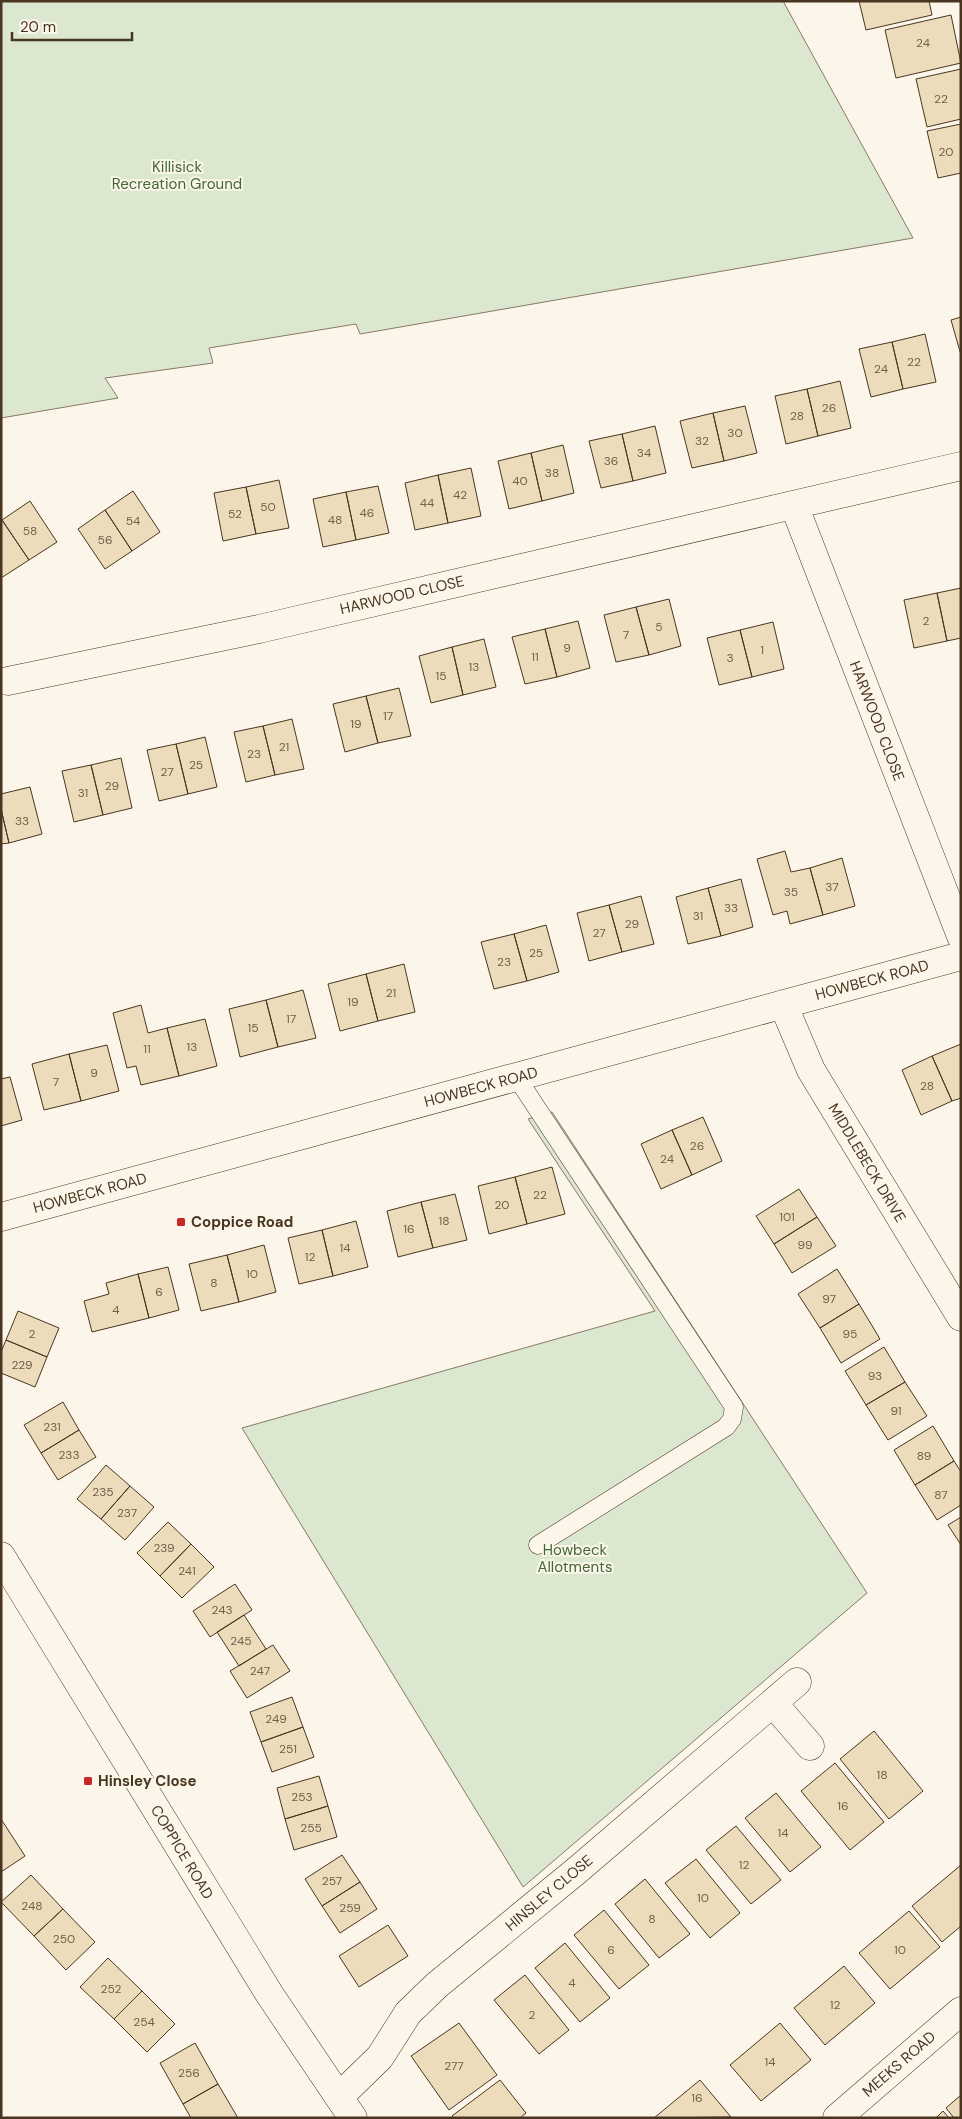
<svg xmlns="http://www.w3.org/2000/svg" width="962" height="2119" font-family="'DM Sans',sans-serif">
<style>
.green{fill:#dce7d0;stroke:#887966}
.building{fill:#ecdcbc;stroke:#4a3520}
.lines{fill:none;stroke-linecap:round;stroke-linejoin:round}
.lane-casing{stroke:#4a3520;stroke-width:19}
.street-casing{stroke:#4a3520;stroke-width:29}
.secondary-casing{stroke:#4a3520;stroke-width:29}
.lane{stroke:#fbf6e9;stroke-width:18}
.street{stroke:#fbf6e9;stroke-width:28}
.secondary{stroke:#fbf6e9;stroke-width:28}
.poi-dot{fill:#c62828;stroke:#fbf6e9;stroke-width:2}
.labels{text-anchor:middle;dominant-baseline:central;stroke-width:4;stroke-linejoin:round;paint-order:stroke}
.number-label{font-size:12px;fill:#725f47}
.park-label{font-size:15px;fill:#436837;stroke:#fbf6e9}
.street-label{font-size:15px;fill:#4a3520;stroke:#fbf6e9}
.poi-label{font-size:15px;font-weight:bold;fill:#4a3520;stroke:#fbf6e9;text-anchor:start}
</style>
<rect width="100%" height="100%" fill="#fbf6e9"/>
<path class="green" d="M1,1h782l130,237 -553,96 -4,-10 -147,24 4,15 -108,15 13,20 -117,20z
M552,1112l315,481 -344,294 -281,-459 413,-117 -127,-192z"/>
<path class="building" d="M859,1h70l3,14 -66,15z
M951,15l10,48 -65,15 -11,-48z
M961,69v50l-34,8 -11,-48z
M961,124v49l-23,5 -11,-47z
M961,317v38l-10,-35z
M925,334l11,48 -33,7 -11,-47z
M892,342l11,47 -32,8 -12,-48z
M840,381l11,47 -33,8 -11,-47z
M807,389l11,47 -32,8 -11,-48z
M745,406l12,47 -33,8 -11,-48z
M713,413l11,48 -32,7 -12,-47z
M655,426l11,47 -33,8 -11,-47z
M622,434l11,47 -32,7 -12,-47z
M563,445l11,48 -32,8 -11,-48z
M531,453l11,48 -33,8 -11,-48z
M471,468l10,48 -33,7 -10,-48z
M438,475l10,48 -33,7 -10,-47z
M279,480l10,48 -33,6 -10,-47z
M378,486l11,47 -33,7 -10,-48z
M246,487l10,47 -33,7 -9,-48z
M133,491l27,41 -28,19 -27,-41z
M346,492l10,48 -33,7 -10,-48z
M30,501l27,41 -28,18 -27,-40z
M105,510l27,41 -27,18 -27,-40z
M2,520l27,40 -28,18v-58z
M961,588v50l-14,3 -10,-48z
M937,593l10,48 -33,7 -10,-48z
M669,599l12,47 -32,9 -13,-48z
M636,607l13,48 -33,7 -12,-47z
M578,621l12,47 -33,9 -12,-48z
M773,622l11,47 -32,8 -12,-47z
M545,629l12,48 -32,7 -13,-47z
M740,630l12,47 -33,8 -12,-47z
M484,639l12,48 -33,8 -11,-48z
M452,647l11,48 -32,8 -12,-47z
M399,688l12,48 -33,7 -12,-47z
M366,696l12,47 -33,9 -12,-48z
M292,719l12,50 -29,6 -12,-49z
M263,726l12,49 -29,7 -12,-50z
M205,737l12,50 -29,7 -12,-50z
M176,744l12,50 -29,7 -12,-51z
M121,758l11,50 -29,7 -12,-50z
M91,765l12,50 -29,7 -12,-51z
M30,787l12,47 -33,9 -8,-34v-15z
M1,809l8,34 -8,1z
M785,851l6,21 19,-4 13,47 -33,9 -3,-13 -14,4 -16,-56z
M842,858l13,48 -32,9 -13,-47z
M741,879l12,48 -32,9 -13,-48z
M708,888l13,48 -33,8 -12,-47z
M641,896l13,48 -32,8 -13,-47z
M609,905l13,47 -33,9 -12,-48z
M546,925l13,47 -32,9 -13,-47z
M514,934l13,47 -33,8 -13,-47z
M404,964l11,48 -37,9 -12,-47z
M366,974l12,47 -38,10 -12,-47z
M303,990l13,48 -38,9 -12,-47z
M266,1000l12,47 -38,10 -11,-48z
M141,1005l7,28 19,-5 12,48 -38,9 -5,-19 -9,2 -14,-55z
M205,1019l12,47 -38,10 -12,-48z
M961,1044v54l-9,3 -20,-45z
M107,1045l12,46 -38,10 -12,-47z
M69,1054l12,47 -37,9 -12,-46z
M932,1056l20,45 -31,14 -19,-45z
M10,1077l12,43 -21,6v-47z
M703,1117l19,44 -30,14 -20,-45z
M672,1130l20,45 -31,14 -20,-45z
M552,1167l13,47 -38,10 -12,-47z
M515,1177l12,47 -38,10 -11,-48z
M799,1189l18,28 -43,27 -18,-28z
M455,1194l12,46 -34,8 -12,-46z
M421,1202l12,46 -35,9 -11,-46z
M817,1217l19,29 -44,27 -18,-29z
M356,1221l12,46 -35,9 -11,-46z
M322,1230l11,46 -34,8 -11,-46z
M264,1245l12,47 -37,10 -12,-47z
M227,1255l12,47 -38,9 -12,-47z
M168,1267l11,43 -30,8 -11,-44z
M837,1269l22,35 -39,24 -22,-34z
M138,1274l11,44 -57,14 -8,-31 25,-7 -3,-11z
M859,1304l21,35 -39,24 -21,-35z
M18,1311l41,17 -12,29 -41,-17z
M6,1340l41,17 -12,30 -34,-14v-21z
M884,1347l21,35 -39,23 -21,-34z
M905,1382l22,34 -39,24 -22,-35z
M63,1402l16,28 -38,23 -17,-28z
M933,1426l21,35 -39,24 -21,-35z
M79,1430l17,27 -38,23 -17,-27z
M954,1461l7,11v33l-24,15 -22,-35z
M106,1465l24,21 -29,33 -24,-20z
M130,1486l24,21 -29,33 -24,-21z
M961,1517v28l-13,-20z
M168,1522l23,22 -31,32 -23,-23z
M191,1544l23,23 -32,31 -22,-22z
M235,1584l17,26 -42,27 -17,-26z
M244,1615l22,34 -27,17 -22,-34z
M273,1645l17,26 -43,27 -17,-27z
M292,1697l11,30 -42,15 -11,-30z
M303,1727l11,30 -42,15 -11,-30z
M874,1731l49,60 -34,28 -49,-60z
M835,1763l49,59 -34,28 -49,-59z
M319,1776l9,30 -43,13 -8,-31z
M776,1793l45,54 -31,25 -45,-54z
M328,1806l9,31 -43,13 -9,-31z
M1,1819l24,37 -24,16z
M736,1826l45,54 -30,24 -45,-54z
M342,1855l18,27 -38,24 -17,-27z
M696,1859l44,54 -30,25 -45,-55z
M961,1865v61l-19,16 -30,-36z
M31,1875l32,34 -29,27 -33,-34z
M645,1879l45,55 -31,24 -44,-54z
M360,1882l17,27 -37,24 -18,-27z
M63,1909l32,33 -29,28 -32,-34z
M604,1910l45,55 -30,24 -45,-54z
M909,1911l31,36 -50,42 -31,-36z
M388,1925l20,31 -49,31 -20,-31z
M565,1943l45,55 -30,24 -45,-54z
M108,1958l34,33 -28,28 -34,-32z
M844,1966l31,37 -50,42 -31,-37z
M525,1975l44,55 -30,24 -45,-54z
M142,1991l33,33 -28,28 -33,-33z
M459,2023l38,52 -48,35 -38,-54z
M780,2023l31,37 -50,41 -31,-36z
M195,2043l23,41 -35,20 -23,-41z
M500,2080l26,33 -6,5h-66l-2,-2z
M700,2080l31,37 -77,1z
M218,2084l20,34h-47l-8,-14z
M961,2095v23h-7l-8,-10z
M943,2111l6,7h-13z"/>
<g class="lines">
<g class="lane-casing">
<path id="lane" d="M517,1078l217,329 -2,12 -6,8 -188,118"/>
</g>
<g class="street-casing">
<path id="street" d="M794,505l167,431
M8,681l251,-52 702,-163
M783,1004l28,66 150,247
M1,1217l960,-261
M773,1703l37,43
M339,2097l41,-40 28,-44 29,-28 138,-113 222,-190
M837,2118l124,-107"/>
</g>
<g class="secondary-casing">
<path id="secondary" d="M1,1556l269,439 83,123"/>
</g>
<use href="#lane" class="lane"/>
<use href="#street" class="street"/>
<use href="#secondary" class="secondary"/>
</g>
<g class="poi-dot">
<rect x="176" y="1217" width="10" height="10" rx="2.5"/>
<rect x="83" y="1776" width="10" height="10" rx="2.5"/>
</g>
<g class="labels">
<g class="number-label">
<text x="923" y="43">24</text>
<text x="941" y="99">22</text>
<text x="946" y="152">20</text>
<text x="914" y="362">22</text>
<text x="881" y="369">24</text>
<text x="829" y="408">26</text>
<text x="797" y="416">28</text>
<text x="735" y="433">30</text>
<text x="702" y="441">32</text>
<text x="644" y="453">34</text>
<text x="611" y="461">36</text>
<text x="552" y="473">38</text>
<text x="520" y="481">40</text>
<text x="460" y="495">42</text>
<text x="427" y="503">44</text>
<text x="268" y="507">50</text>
<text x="367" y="513">46</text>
<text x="235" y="514">52</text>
<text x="335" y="520">48</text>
<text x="133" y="521">54</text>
<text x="30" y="531">58</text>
<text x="105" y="540">56</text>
<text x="926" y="621">2</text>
<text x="659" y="627">5</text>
<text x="626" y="635">7</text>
<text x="567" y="648">9</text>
<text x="762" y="650">1</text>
<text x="535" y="657">11</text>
<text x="730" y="658">3</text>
<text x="474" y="667">13</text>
<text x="441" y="676">15</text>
<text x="388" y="716">17</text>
<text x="356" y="724">19</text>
<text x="284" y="747">21</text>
<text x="254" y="754">23</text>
<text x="196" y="765">25</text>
<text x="167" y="772">27</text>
<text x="112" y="786">29</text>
<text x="83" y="793">31</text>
<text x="22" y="821">33</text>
<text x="832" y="887">37</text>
<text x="791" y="892">35</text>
<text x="731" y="908">33</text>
<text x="698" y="916">31</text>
<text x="632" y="924">29</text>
<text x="599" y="933">27</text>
<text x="536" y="953">25</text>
<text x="504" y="962">23</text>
<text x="391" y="993">21</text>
<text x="353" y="1002">19</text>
<text x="291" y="1019">17</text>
<text x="253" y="1028">15</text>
<text x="192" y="1047">13</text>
<text x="147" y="1049">11</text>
<text x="94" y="1073">9</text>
<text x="56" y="1082">7</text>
<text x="927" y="1086">28</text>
<text x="697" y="1146">26</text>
<text x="667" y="1159">24</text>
<text x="540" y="1195">22</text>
<text x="502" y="1205">20</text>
<text x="787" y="1217">101</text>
<text x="444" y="1221">18</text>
<text x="409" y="1229">16</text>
<text x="805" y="1245">99</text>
<text x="345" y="1248">14</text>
<text x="310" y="1257">12</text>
<text x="252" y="1274">10</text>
<text x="214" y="1283">8</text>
<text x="159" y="1292">6</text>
<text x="829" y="1299">97</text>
<text x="116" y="1310">4</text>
<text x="32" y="1334">2</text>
<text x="850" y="1334">95</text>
<text x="22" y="1365">229</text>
<text x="875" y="1376">93</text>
<text x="896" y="1411">91</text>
<text x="52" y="1427">231</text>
<text x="69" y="1455">233</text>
<text x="924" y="1456">89</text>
<text x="103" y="1492">235</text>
<text x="941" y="1495">87</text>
<text x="127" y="1513">237</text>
<text x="164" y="1548">239</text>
<text x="187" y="1571">241</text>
<text x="222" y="1610">243</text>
<text x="241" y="1641">245</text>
<text x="260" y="1671">247</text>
<text x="276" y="1719">249</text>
<text x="288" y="1749">251</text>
<text x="882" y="1775">18</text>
<text x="302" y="1797">253</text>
<text x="843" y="1806">16</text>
<text x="311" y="1828">255</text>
<text x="783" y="1833">14</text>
<text x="744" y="1865">12</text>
<text x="332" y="1881">257</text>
<text x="703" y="1898">10</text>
<text x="32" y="1906">248</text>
<text x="350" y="1908">259</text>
<text x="652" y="1919">8</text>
<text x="64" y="1939">250</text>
<text x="611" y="1950">6</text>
<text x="900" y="1950">10</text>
<text x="572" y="1983">4</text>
<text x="111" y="1989">252</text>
<text x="835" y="2005">12</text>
<text x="532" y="2015">2</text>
<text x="144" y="2022">254</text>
<text x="770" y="2062">14</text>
<text x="454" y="2066">277</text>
<text x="189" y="2073">256</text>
<text x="697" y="2098">16</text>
</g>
<g class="park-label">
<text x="177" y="167">Killisick<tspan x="177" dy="17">Recreation Ground</tspan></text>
<text x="575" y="1550">Howbeck<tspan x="575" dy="17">Allotments</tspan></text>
</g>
<g class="street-label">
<text transform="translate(402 595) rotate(-13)">HARWOOD CLOSE</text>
<text transform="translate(877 721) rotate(69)">HARWOOD CLOSE</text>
<text transform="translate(872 980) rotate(-15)">HOWBECK ROAD</text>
<text transform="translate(481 1087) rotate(-15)">HOWBECK ROAD</text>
<text transform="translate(867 1163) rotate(59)">MIDDLEBECK DRIVE</text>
<text transform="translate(90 1193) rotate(-15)">HOWBECK ROAD</text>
<text transform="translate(182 1852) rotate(59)">COPPICE ROAD</text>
<text transform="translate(549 1893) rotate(-40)">HINSLEY CLOSE</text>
<text transform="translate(899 2064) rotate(-41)">MEEKS ROAD</text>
</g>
<g class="poi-label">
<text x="191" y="1222">Coppice Road</text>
<text x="98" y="1781">Hinsley Close</text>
</g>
</g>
<rect width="962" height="2119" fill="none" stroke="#4a3520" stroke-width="5"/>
<path d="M12 32v8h120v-8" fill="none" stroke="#4a3520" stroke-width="2.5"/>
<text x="20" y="32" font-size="15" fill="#4a3520" stroke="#fbf6e9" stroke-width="4" paint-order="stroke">20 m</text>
</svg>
